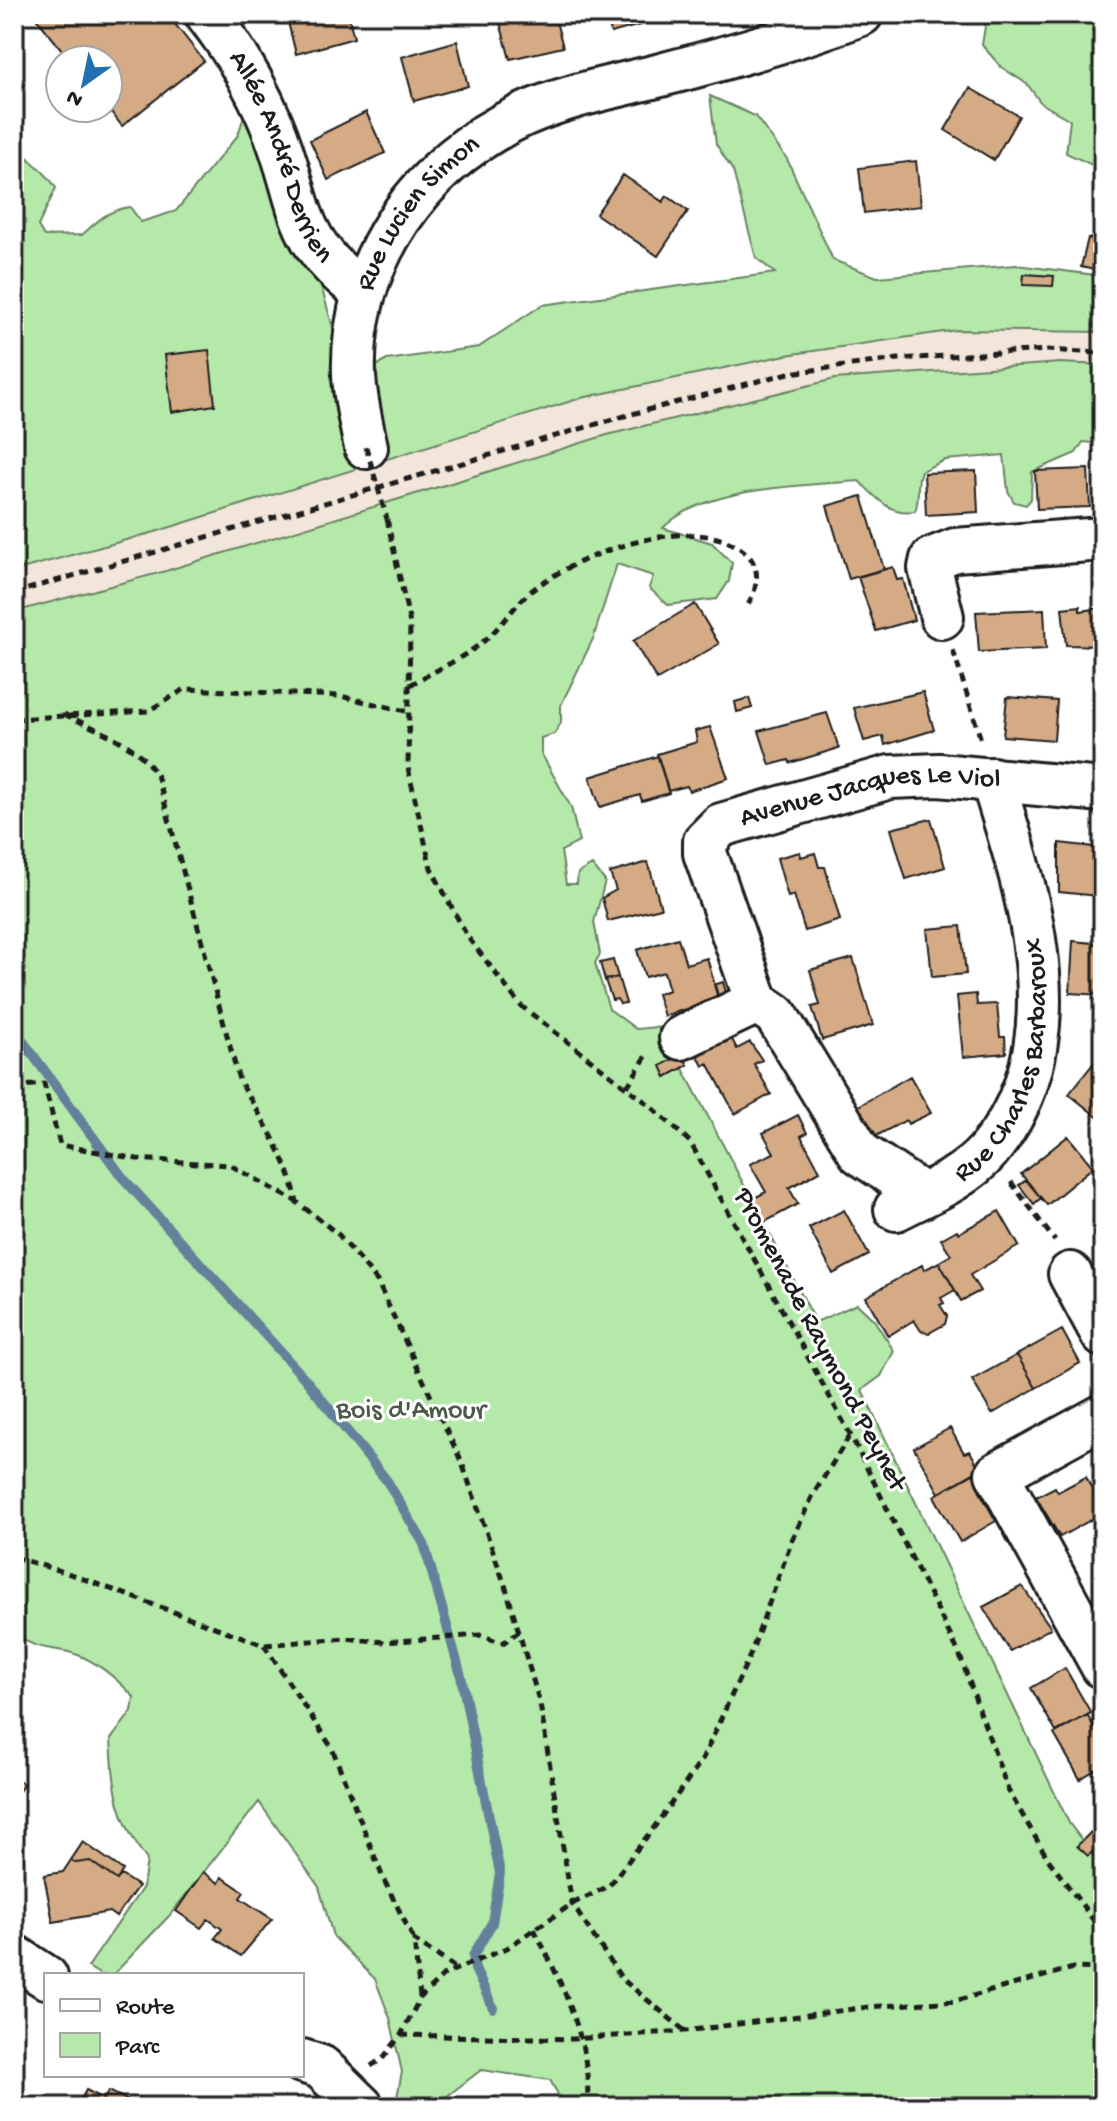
<svg xmlns="http://www.w3.org/2000/svg" width="1117" height="2121" font-family="'Gochi Hand',sans-serif">
<style>
.built{fill:#f2e6db}
.green{fill:#b5e9aa;stroke:#688263;stroke-width:2}
.lines{fill:none;stroke-linecap:round;stroke-linejoin:round}
.stream{stroke:#63819b;stroke-width:10}
.building{fill:#d5ab86;stroke:#1c1c1c;stroke-width:2}
.minor-casing{stroke:#1c1c1c;stroke-width:48}
.path{stroke:#1c1c1c;stroke-width:5;stroke-dasharray:8 6;stroke-linecap:butt}
.minor{stroke:#fff;stroke-width:42}
.path-bridge{stroke:#1c1c1c;stroke-width:5;stroke-dasharray:8 6;stroke-linecap:butt}
.labels{text-anchor:middle;dominant-baseline:central;stroke-width:6;stroke-linejoin:round;paint-order:stroke}
.street-label{font-size:28px;fill:#1c1c1c;stroke:#fff}
.park-label{font-size:28px;fill:#4a5a47;stroke:#fff}
</style>
<rect width="100%" height="100%" fill="#fff"/>
<filter id="ink" filterUnits="userSpaceOnUse"><feTurbulence type="fractalNoise" baseFrequency=".0125" numOctaves="2"/><feDisplacementMap in="SourceGraphic" scale="16" xChannelSelector="R" yChannelSelector="G"/><feConvolveMatrix kernelMatrix="1 2 1 2 8 2 1 2 1" color-interpolation-filters="sRGB"/></filter>
<g filter="url(#ink)">
<path class="built" d="M957,330l146,2v33l-43,-2 -225,16 -821,233v-41l141,-39 426,-134 205,-43z"/>
<path class="green" d="M176,14h66l92,317 12,28 1,23 40,-22 92,-13 63,-42 233,-32 -19,-15 -23,-87 -17,-27 -6,-48 45,20 32,43 46,101 44,17 139,-12 87,11v56l-146,-2 -171,25 -205,43 -426,134 -141,39v-433c13,26 28,27 42,50l-18,38 6,10 38,-1c15,-14 26,-25 48,-28l11,15 35,-11 62,-76 6,-19 -19,-42z
M987,14h116v156l-37,-17 4,-33 -29,-17 -14,-19 -26,-17 -19,-22z
M1060,363l43,2v79l-20,-2 -7,11 -44,19 -1,27 -5,6 -12,-3 -6,-11 -4,-36 -59,5 -24,11c-6,14 0,25 -6,40 -26,4 -38,-13 -56,-30 -57,5 -154,5 -196,47l49,15 20,20 -3,18 -12,18 -49,6 -19,-17 4,-12 -36,-12 -24,75 -32,66v18l-7,11 -13,4v15l30,54 8,35 -18,9 5,33h11l1,-11 14,-8 13,16 -11,41 6,32 -5,9 14,46 27,20 21,-2 12,15 147,280 41,-18 17,16 20,31 -13,25 -19,14 207,433 34,45v239h-538l-15,-27 -69,-10 -48,37h-38l7,-35 -12,-54 -15,-39 -42,-43 -14,-49 -60,-85 -90,114 -56,59h-12l-13,-8 55,-80 4,-27c-31,-42 -33,-71 -36,-121l21,-28 2,-14c-15,-16 -35,-34 -56,-42 -24,-10 -42,-1 -64,-24v-1019l148,-40 445,-137 228,-56z"/>
<g class="lines">
<path class="stream" d="M14,1029l109,149 183,202 81,101 37,63 37,132 39,197 -8,50 -19,33 2,13 18,39"/>
</g>
<path class="building" d="M33,14h134l37,47 -82,65 -14,-18v-48h-38z
M286,14h62l6,24 -58,16z
M515,14h39l9,33 -53,12 -11,-40z
M606,14h62l1,3 -58,16z
M457,41l11,45 -54,15 -12,-44z
M970,88l49,28 -25,44 -49,-30z
M366,112l19,41 -57,27 -18,-40z
M916,161l5,45 -57,7 -5,-45z
M623,175l40,27 4,-6 21,15 -30,45 -62,-42z
M1103,216v56l-22,-5 7,-29 9,2z
M1024,274l30,2 -1,10 -30,-1z
M209,350l6,55 -43,7 -7,-57z
M1088,469l2,38 -53,2 -2,-38z
M976,471l2,41 -52,3 -2,-42z
M862,496l22,73 -35,10 -22,-73z
M893,567l4,13 6,-1 11,41 -38,11 -18,-54z
M695,604l24,40 -62,36 -24,-39z
M1080,606v5l23,-3v38l-37,-1 -4,-37z
M1044,609l2,40 -67,3 -3,-40z
M923,692l11,38 -49,15 -2,-9 -19,5 -10,-33z
M1007,697l50,4 -3,39 -51,-4z
M749,698l3,10 -15,4 -2,-10z
M827,713l12,35 -49,15 -1,-3 -19,5 -11,-34z
M710,727l18,51 -39,13 -2,-5 -19,5 -11,-37 40,-12 -2,-11z
M658,756l11,37 -27,8 -2,-6 -40,12 -10,-30z
M931,819l14,48 -39,12 -15,-50z
M1059,843l43,5 -4,48 -39,-4z
M800,852l1,5 14,-4 4,14h6l15,53 -35,11 -11,-36 -6,2 -11,-39z
M648,862l13,46 -53,13 -6,-23 14,-8 -6,-17z
M961,926l5,48 -34,3 -5,-48z
M678,938l8,26 21,-6 12,41 -55,17 -7,-22 12,-4 -5,-18 -19,5 -8,-27z
M1073,941l30,3v51l-33,-2z
M853,958l20,67 -51,15 -10,-33 8,-2 -10,-35z
M613,960l5,17 -13,3 -5,-17z
M618,977l8,26 -6,1 -3,-5 -5,1 -7,-20z
M723,982l4,13 -9,3 -4,-13z
M976,994l1,11 20,-1 3,33h5l1,16 -43,4 -6,-61z
M727,1030l10,19 13,-7 12,18 -8,4 17,30 -36,20 -27,-51 -5,3 -9,-18z
M682,1054l6,11 -22,12 -5,-11z
M1100,1055l3,2v57l-3,5 -31,-25z
M910,1076l21,37 -23,11 -2,-4 -43,23 -18,-29z
M798,1115l9,18 -6,3 19,35 -31,17 9,16 -33,18 -13,-23 14,-7 -16,-28 24,-11 -11,-20z
M1068,1136l25,31 -46,38 -26,-31z
M1026,1180l15,18 -7,6 -15,-19z
M844,1210l25,45 -36,19 -24,-46z
M999,1211l20,35 -49,29 10,16 -19,10 -22,-39 12,-7 -10,-16 16,-9 2,3z
M939,1262l16,28 -14,8 3,5 -4,2 7,11 -2,8 -16,9 -8,-2 -7,-11 -26,16 -22,-39 56,-32 2,5z
M1062,1330l18,33 -44,25 -19,-33z
M1017,1355l19,33 -44,26 -20,-34z
M950,1428l14,25 6,-2 10,19 -41,23 -25,-45z
M975,1472l11,18 -6,2 16,29 -36,21 -26,-46z
M1086,1477l17,36 -43,24 -24,-40 19,-10 3,5z
M1022,1586l29,42 -41,23 -27,-44z
M1065,1668l26,45 -35,19 -25,-44z
M1087,1715l16,27v23l-23,14 -26,-45z
M14,1777l10,7 -10,14z
M1090,1833l11,11 -13,12 -11,-10z
M83,1842l40,28 -6,10 -27,-19 -14,2 -5,-3z
M71,1860l5,3 14,-2 27,19 4,-5 17,11 -22,31 -7,-5 -56,10 -9,-47 19,-3z
M203,1872l16,11 3,-6 22,15 -4,6 32,21 -31,37 -26,-18 7,-9 -14,-10 -7,9 -25,-17z
M86,2090l18,9 5,-8 32,16h-64z"/>
<g class="lines">
<g class="minor-casing">
<g id="minor">
<path id="s1" d="M207,14c26,34 49,72 65,111 32,77 17,112 91,167"/>
<path id="s2" d="M366,447c-5,-24 -11,-48 -12,-72 -4,-114 67,-213 169,-260 42,-19 90,-28 134,-39 70,-18 137,-37 204,-62"/>
<path d="M942,617l-12,-49 2,-9 23,-9 148,-11"/>
<path d="M757,1002l19,13 84,138 63,42"/>
<path id="s3" d="M681,1038l76,-36 -52,-149v-12l16,-16 169,-48 49,-2 164,15"/>
<path id="s4" d="M896,1209c31,-16 68,-30 92,-58 90,-106 41,-255 4,-372"/>
<path d="M1070,1274l33,61"/>
<path d="M1103,1416l-106,58 106,193"/>
<path d="M14,1956l32,21"/>
<path d="M302,2061l19,6 41,40"/>
</g>
</g>
<path class="path" d="M387,519l23,105 -2,144 23,100 36,68 53,69 132,102 38,35 160,292 109,219 49,137 40,69 55,74
M14,593l614,-178 161,-42 110,-14 148,-9 56,3
M953,650l29,93
M410,685c24,-14 52,-26 74,-44 19,-16 31,-38 51,-53 45,-34 164,-80 212,-34 15,15 10,35 1,51
M64,714c35,18 75,28 94,64l81,302c22,37 50,79 58,122
M14,719l134,-8 37,-22 155,7 70,16
M14,1087l30,-3 16,61 77,14 93,6 67,37 42,33 38,46 85,182 44,125 34,116 32,200 50,75 63,52
M627,1087l20,-32
M1011,1182l44,59
M14,1557l53,16 197,72 81,-7 40,4 95,-7 23,8 16,-12
M264,1645l68,103 51,130 31,62
M534,1929c28,55 59,115 53,178
M420,1997l-6,-57 40,27
M401,2035l172,4 112,-8 184,-24 86,-6 118,-33 30,1
M371,2066l12,-8 18,-23 19,-37 25,-24 62,-26 65,-44 37,-18 46,-60 47,-66 49,-107 41,-113 21,-45 37,-60"/>
<use href="#minor" class="minor"/>
<path class="path-bridge" d="M366,447l21,72"/>
</g>
</g>
<g class="labels">
<g class="street-label">
<text stroke="none"><textPath href="#s1" startOffset="162">Allée André Derrien</textPath></text>
<text stroke="none"><textPath href="#s2" startOffset="254">Rue Lucien Simon</textPath></text>
<text stroke="none"><textPath href="#s3" startOffset="430">Avenue Jacques Le Viol</textPath></text>
<text stroke="none"><textPath href="#s4" startOffset="202">Rue Charles Barbaroux</textPath></text>
<text transform="translate(819 1340) rotate(62)">Promenade Raymond Peynet</text>
</g>
<g class="park-label">
<text x="411" y="1411">Bois d'Amour</text>
</g>
</g>
<rect width="1117" height="2121" fill="none" stroke="#fff" stroke-width="48"/>
<rect x="24" y="24" width="1069" height="2073" fill="none" stroke="#1c1c1c" stroke-width="3" filter="url(#ink)"/>
<rect x="44" y="1973" width="260" height="104" fill="#ffffff" stroke="#a4a4a4" stroke-width="2"/>
<rect x="60" y="1999" width="40" height="12" fill="#ffffff" stroke="#a4a4a4" stroke-width="2"/>
<text x="116" y="2013" font-size="24" fill="#1c1c1c">Route</text>
<rect x="60" y="2033" width="40" height="24" fill="#b5e9aa" stroke="#a4a4a4" stroke-width="2"/>
<text x="116" y="2053" font-size="24" fill="#1c1c1c">Parc</text>
<g transform="translate(84 84) rotate(213)"><circle r="38" fill="#ffffff" stroke="#a4a4a4" stroke-width="2"/>
<path d="M0-6L14 30L0 20L-14 30Z" fill="#1f6fb2"/>
<text y="-12" font-size="22" font-weight="bold" text-anchor="middle" fill="#1c1c1c">N</text>
</g>
</svg>
